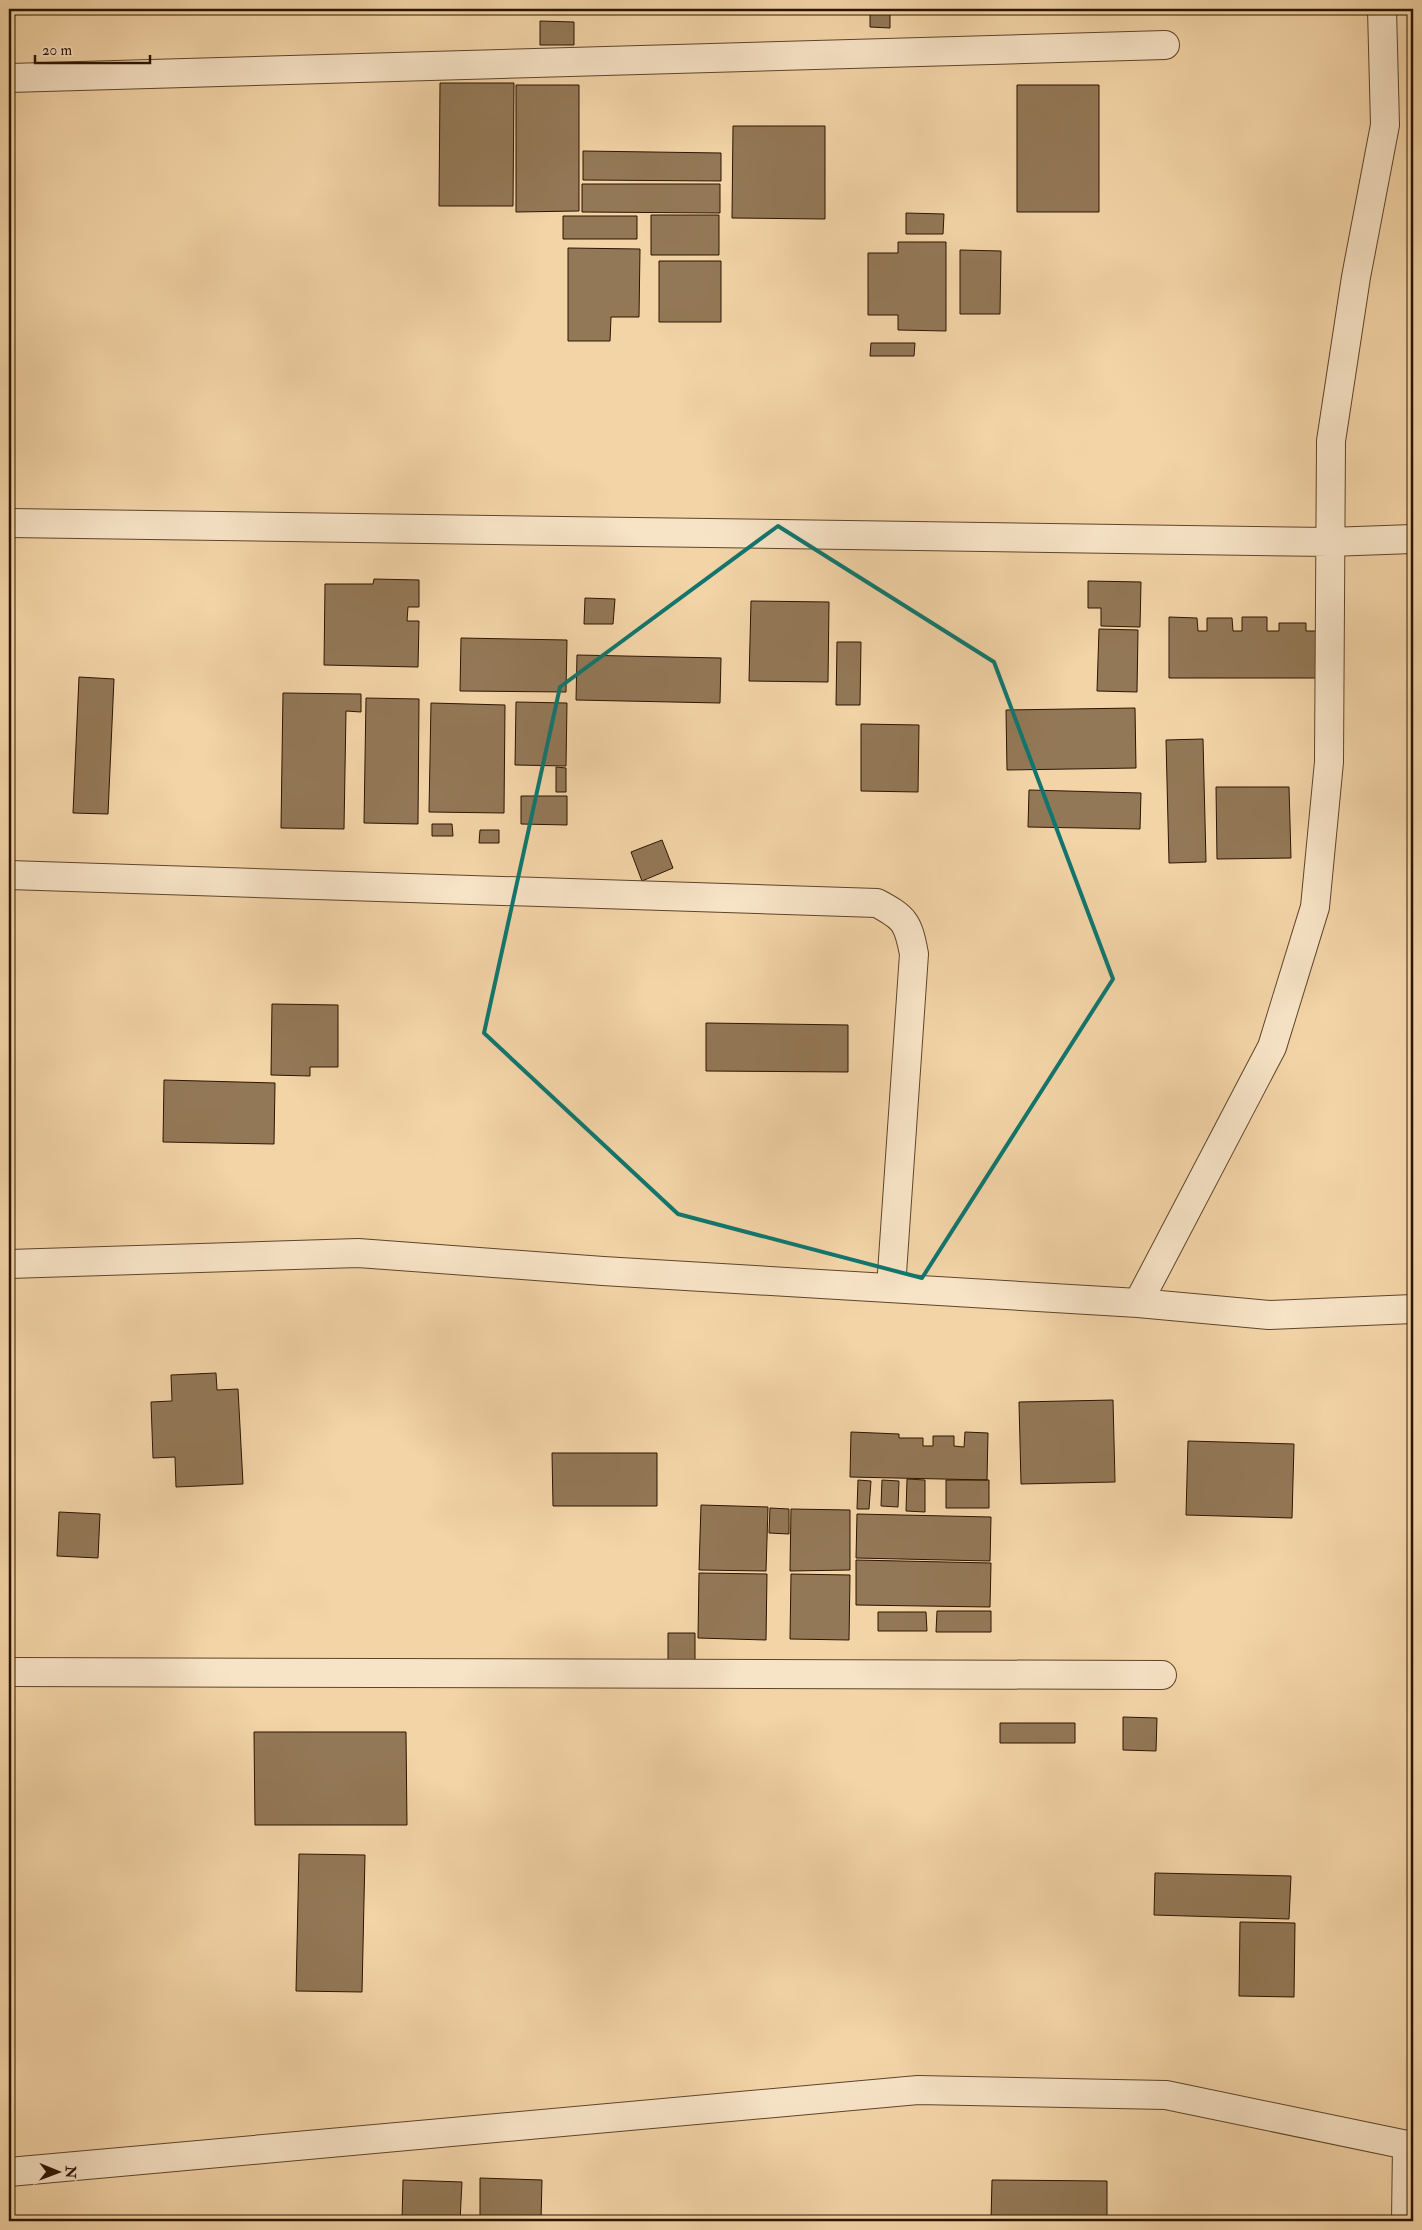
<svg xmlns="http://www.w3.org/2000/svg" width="1422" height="2230" font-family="'IM FELL Double Pica',serif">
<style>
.building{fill:#937857;stroke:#2c1501}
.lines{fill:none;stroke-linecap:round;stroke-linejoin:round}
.minor-casing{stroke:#5e452a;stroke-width:30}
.minor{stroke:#f7e3c6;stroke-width:28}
.marked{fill:none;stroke:#0f766e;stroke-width:4;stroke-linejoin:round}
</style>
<rect width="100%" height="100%" fill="#f3d4a7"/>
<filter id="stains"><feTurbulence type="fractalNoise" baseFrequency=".004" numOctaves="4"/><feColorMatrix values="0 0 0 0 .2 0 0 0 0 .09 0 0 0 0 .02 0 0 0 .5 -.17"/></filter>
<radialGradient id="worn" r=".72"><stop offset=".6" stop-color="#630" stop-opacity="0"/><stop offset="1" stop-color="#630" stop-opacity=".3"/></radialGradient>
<path class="building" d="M870,9h20v19l-20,-1z
M540,21l34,1v23h-34z
M440,83h74l-1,123h-74z
M516,85h63v126l-63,1z
M1017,85h82v127h-82z
M733,126h92v93l-93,-1z
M583,151l138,2v28l-138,-1z
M582,184h138v29l-138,-1z
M906,213l38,1 -1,20h-37z
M651,215h68v40h-68z
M563,216h74v23h-74z
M898,242h48v89l-48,-1v-15h-30v-62h30z
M568,248l72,1 -1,68h-28l-1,24h-42z
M960,250l41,1 -1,63h-40z
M659,261h62v61h-62z
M871,343h44l-1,13h-44z
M374,579l45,1v27h-11l-1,14h12l-1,46 -94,-2 1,-81h48z
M1088,581l53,1 -1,45 -39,-1v-18h-13z
M585,598l30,1 -2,25h-29z
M751,601l78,1 -1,80 -79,-1z
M1169,617l28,1 1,13h9v-13h25l1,13h9v-14h25v14h12v-8h27v8h12v47h-149z
M1099,629l39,1 -1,62 -40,-1z
M461,638l106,2 -1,52 -106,-1z
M837,642h24l-1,63h-24z
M577,655l144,3 -1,45 -144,-3z
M79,677l35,2 -6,135 -35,-1z
M283,693l78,1v18l-15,-1 -2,118 -63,-1z
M366,698l53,1 -1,125 -54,-1z
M516,702l51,1 -1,63 -51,-1z
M431,703l74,2 -1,108 -75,-1z
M1135,708l1,60 -129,2 -1,-60z
M861,724l58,1 -1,67 -57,-1z
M1203,739l3,123 -37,1 -3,-123z
M556,767l10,1v24h-10z
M1216,787h73l2,71 -74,1z
M1029,790l112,3 -1,36 -112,-2z
M521,796h46v29l-46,-1z
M432,824h20l1,12h-21z
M480,830h19v13h-20z
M662,840l11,28 -31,13 -11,-29z
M272,1004l66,1v62h-28v9l-39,-1z
M706,1023l142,2v47l-142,-1z
M164,1080l111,3 -1,61 -111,-2z
M216,1373l1,17 21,-1 5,95 -67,3 -1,-30 -22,1 -2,-56 21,-1 -1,-26z
M1113,1400l2,82 -94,2 -2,-82z
M851,1432l48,2v4h24v8h10v-10h21v10l10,1 1,-15 23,1 -1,47 -137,-3z
M1188,1441l106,3 -2,74 -106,-3z
M552,1453h105v53h-104z
M907,1479l18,1v32l-19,-1z
M858,1480l13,1 -2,28h-12z
M882,1480l17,1 -1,26 -17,-1z
M946,1480h43v28h-43z
M701,1505l67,2 -2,64 -67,-1z
M770,1508l19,1v25l-20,-1z
M791,1509l59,1v60l-60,1z
M59,1512l41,2 -2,44 -41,-2z
M857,1514l134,3 -1,44 -134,-3z
M9,1525h2l1,35h-3z
M856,1560l135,3 -1,44 -134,-2z
M699,1573l68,1 -1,66 -68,-2z
M791,1574l59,1 -1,65 -59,-1z
M937,1611h54v21h-55z
M878,1612h48l1,19h-49z
M668,1633h27v28l-27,-1z
M1123,1717l34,1 -1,33 -33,-1z
M1000,1723h75v20h-75z
M254,1732h152l1,93h-152z
M299,1854l66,1 -3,137 -66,-1z
M1155,1873l136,3 -2,43 -135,-4z
M1240,1922l55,1 -1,74 -55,-1z
M480,2178l62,2 -1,41h-61z
M403,2180l59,2 -2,39h-58z
M992,2180l115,1v40h-116z"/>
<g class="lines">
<g class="minor-casing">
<path id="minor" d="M9,78l1156,-33
M9,523l1320,19 84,-3
M9,875l868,28c28,15 31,19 37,51l-23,334
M9,1264l349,-11 245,18 535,32 131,12 144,-6
M1138,1303l134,-256 43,-140 14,-145 2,-321 25,-164 29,-152 -3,-116
M9,1672l1153,3
M9,2172l909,-82 248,5 241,50 6,-1
M1406,2221l1,-76"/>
</g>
<use href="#minor" class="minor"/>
</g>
<path class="marked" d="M778,526l216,136 119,317 -191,299 -244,-64 -194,-181 76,-346z"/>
<rect width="1422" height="2230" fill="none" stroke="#f3d4a7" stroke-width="30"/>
<rect x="10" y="10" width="1402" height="2210" fill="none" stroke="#2c1501" stroke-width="2.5"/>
<rect x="15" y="15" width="1392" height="2200" fill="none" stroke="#2c1501"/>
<g transform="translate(58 2172) rotate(91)" stroke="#f7e3c6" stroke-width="4" paint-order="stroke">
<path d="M0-4L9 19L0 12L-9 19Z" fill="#2c1501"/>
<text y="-8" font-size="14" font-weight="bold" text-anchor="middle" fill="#2c1501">N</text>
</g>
<path d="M35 55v8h115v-8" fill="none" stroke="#2c1501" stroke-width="2.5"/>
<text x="42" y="55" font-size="15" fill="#2c1501" stroke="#f7e3c6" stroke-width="4" paint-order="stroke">20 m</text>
<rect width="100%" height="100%" filter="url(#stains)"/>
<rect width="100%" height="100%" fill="url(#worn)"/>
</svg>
